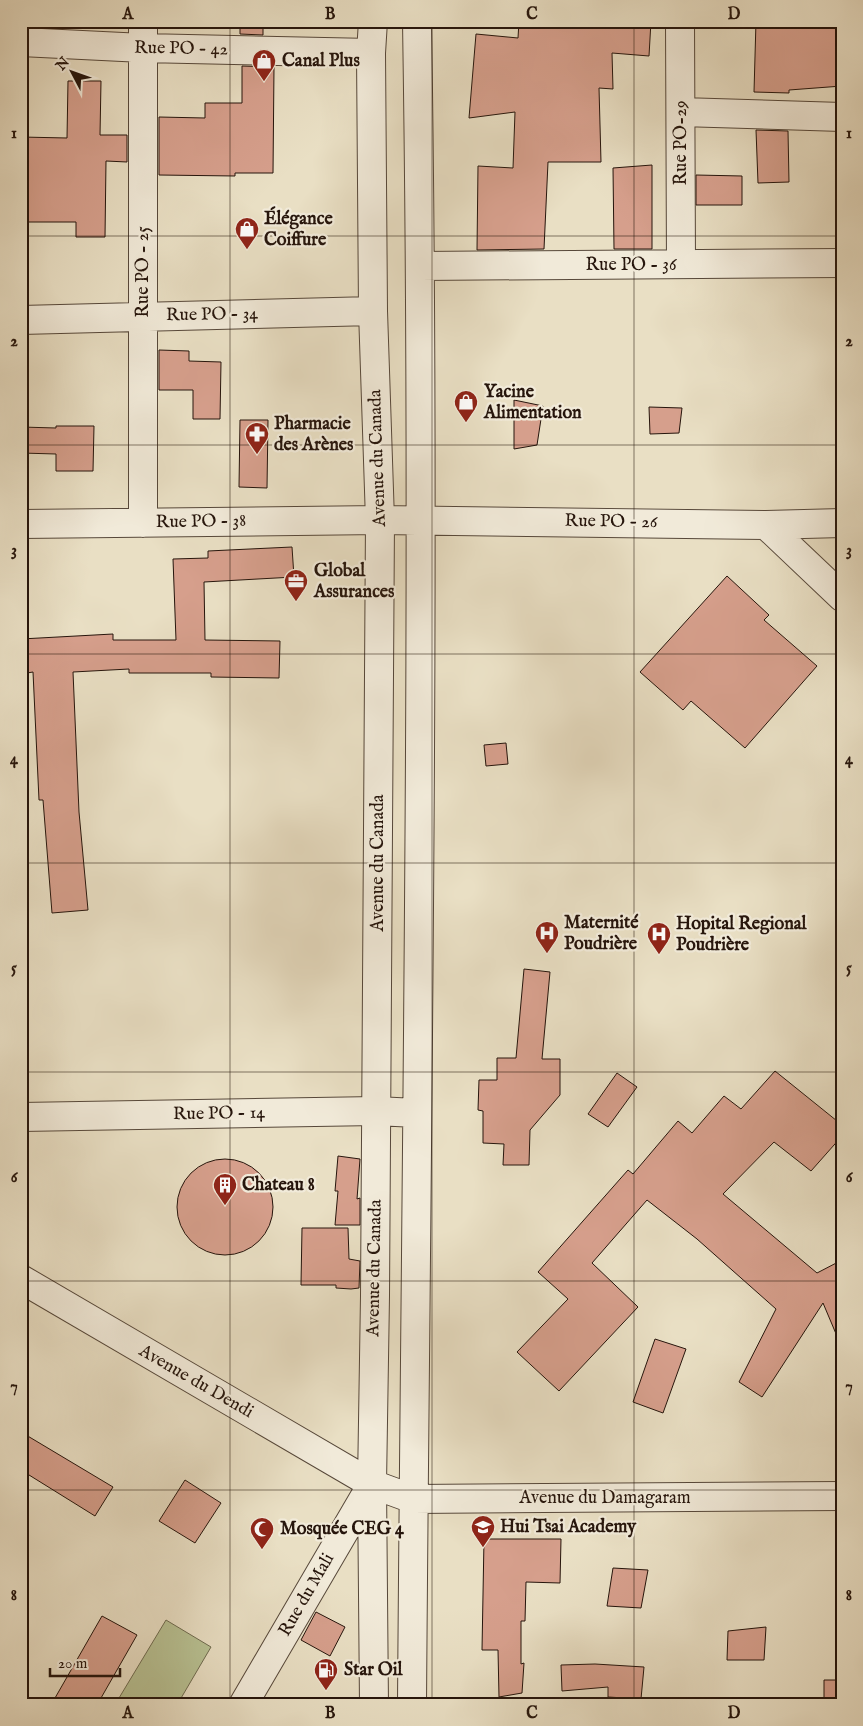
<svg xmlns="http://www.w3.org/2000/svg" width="863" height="1726" font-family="'IM FELL English',serif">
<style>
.green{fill:#b8c193;stroke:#6f6b50}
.building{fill:#d69f8c;stroke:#26150c}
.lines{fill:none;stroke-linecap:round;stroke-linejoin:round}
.minor-casing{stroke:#57483a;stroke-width:30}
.minor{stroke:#f1ead9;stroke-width:28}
.grid{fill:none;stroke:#26150c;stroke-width:1;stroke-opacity:0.55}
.labels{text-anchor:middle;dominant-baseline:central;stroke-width:4.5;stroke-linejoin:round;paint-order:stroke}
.street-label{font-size:18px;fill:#26150c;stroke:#f1ead9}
.poi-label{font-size:18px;font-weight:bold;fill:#26150c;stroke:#f1ead9;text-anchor:start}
.neatline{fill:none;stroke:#26150c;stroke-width:2}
.grid-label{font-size:16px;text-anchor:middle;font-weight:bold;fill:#26150c}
</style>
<rect width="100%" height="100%" fill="#e9dfc4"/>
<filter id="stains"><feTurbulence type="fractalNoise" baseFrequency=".004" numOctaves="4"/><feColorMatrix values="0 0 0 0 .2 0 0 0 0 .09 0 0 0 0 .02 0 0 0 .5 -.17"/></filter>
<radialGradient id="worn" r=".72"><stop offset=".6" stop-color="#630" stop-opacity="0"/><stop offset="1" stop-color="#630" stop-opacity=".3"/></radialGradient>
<path class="green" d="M166,1620l45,27 -34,58h-47l-11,-7z"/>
<path class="building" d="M240,21h23v14l-23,-1z
M519,21h132l-2,35 -37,-3 1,36 -14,-1 2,74h-53l-4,87 -67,1 1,-84 35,2 2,-56 -46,6 7,-84 42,4z
M756,21h80v46l6,1v18l-53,4v3l-35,-1z
M242,66l32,1 -1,106h-38v3l-76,-1v-58l46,1v-15h37z
M68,81h33l-1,54h27v27l-21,-1 -1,76h-29v-15h-55v-85l46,1z
M756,130l32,1 1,51 -31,1z
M652,165v84h-38l-1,-81z
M696,175l46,1v29h-46z
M159,350l30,1v10l32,1 -1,57h-27v-29h-34z
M514,400l29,6 -6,39 -23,4z
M649,407l33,1 -3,25 -29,1z
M240,420h28l-1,68 -28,-1z
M56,426h38l-1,45h-37v-17l-35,-1v-26l35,1z
M292,547l2,30 -90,5 1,58 75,1 -1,37 -68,-1v-4h-82v-4l-56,3 6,140 9,98 -36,3 -9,-113h-4l-6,-128 -12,2v-35l92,-5v6h63l-3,-81 35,-1v-7z
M727,576l42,39 -5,5 53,46 -72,82 -54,-47 -8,9 -43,-38z
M506,743l2,21 -22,2 -2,-21z
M524,969l26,3 -8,87h18v36l-30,35 -1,35h-26l1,-21 -21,-1v-32l-5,-1 1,-30h18v-22h19z
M775,1071l67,54v11l-31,35 -37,-29 -51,52 94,79 25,-13v88l-19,-45 -61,94 -23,-15 37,-73 -79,-70 -50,-39 -55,63 46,44 -79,84 -42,-39 51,-53 -30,-27 90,-102 5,4 45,-53 14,12 32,-37 17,13z
M617,1073l20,14 -29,40 -20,-13z
M338,1156l22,3 -3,40 3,-1v27h-25l3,-34h-3z
M177 1207a48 48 0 1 1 96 0a48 48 0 1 1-96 0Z
M302,1228h46l1,31 11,2 -1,27 -8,1 -15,-1v-3h-35z
M655,1339l31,10 -23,64 -30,-11z
M21,1432l92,55 -18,29 -74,-46z
M185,1480l36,23 -26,40 -36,-22z
M484,1539h77l-1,44 -34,-1 -1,39h-4v43l3,-1 -2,30 -23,4 -1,-47h-16z
M613,1568l35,2 -7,38 -34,-2z
M316,1612l29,15 -15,29 -29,-16z
M102,1616l35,19 -40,70h-46z
M766,1627l-2,33h-37l1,-29z
M595,1664l49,3 -3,32 -33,-2v-10l-46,4 -1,-26z
M824,1680h18v25h-18z"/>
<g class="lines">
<g class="minor-casing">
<path id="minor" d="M143,21v502
M373,21l-2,32 2,258 7,209 -5,776 -3,188 2,221
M680,21l1,243
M21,42l122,6 228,5
M681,112l161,5
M421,266l421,-3
M21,320l352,-9
M21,524l359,-4 386,5 76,-2
M766,525l76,72
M21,1117l355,-6 40,2
M21,1279l351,205 41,15 429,-3
M243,1705l129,-221
M412,1705c4,-561 14,-1123 5,-1684"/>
</g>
<use href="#minor" class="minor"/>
</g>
<path class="grid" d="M230,21v1684M432,21v1684M634,21v1684M21,236h821M21,445h821M21,654h821M21,863h821M21,1072h821M21,1281h821M21,1490h821"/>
<defs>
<g id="shop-pin" transform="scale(1.25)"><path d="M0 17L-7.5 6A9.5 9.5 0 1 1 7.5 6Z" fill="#8f2418" stroke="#f1ead9"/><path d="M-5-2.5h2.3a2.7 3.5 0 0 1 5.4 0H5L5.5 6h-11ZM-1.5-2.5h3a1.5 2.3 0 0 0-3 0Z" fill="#fff"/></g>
<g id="pharmacy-pin" transform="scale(1.25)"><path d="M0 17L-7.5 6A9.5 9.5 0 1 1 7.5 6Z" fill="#8f2418" stroke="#f1ead9"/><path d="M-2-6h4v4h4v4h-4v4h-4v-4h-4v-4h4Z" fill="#fff"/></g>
<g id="office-pin" transform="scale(1.25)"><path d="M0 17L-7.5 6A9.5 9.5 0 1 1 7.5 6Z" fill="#8f2418" stroke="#f1ead9"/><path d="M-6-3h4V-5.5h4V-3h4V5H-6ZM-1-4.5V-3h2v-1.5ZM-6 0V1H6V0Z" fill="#fff"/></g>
<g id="hospital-pin" transform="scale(1.25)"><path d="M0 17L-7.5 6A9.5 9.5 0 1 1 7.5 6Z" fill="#8f2418" stroke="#f1ead9"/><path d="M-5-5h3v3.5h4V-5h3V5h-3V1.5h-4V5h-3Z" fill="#fff"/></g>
<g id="building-pin" transform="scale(1.25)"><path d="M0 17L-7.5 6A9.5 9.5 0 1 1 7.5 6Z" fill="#8f2418" stroke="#f1ead9"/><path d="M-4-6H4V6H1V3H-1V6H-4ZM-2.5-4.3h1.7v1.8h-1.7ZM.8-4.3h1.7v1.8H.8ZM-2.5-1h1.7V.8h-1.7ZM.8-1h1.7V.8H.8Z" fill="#fff"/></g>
<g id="university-pin" transform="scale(1.25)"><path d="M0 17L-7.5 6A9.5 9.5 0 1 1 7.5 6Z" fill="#8f2418" stroke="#f1ead9"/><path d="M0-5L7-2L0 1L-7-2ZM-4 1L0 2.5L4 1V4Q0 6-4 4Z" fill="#fff"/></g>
<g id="mosque-pin" transform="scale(1.25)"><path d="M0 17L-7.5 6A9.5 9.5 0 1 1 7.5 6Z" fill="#8f2418" stroke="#f1ead9"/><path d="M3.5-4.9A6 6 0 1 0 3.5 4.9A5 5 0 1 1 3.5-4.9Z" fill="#fff"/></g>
<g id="fuel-pin" transform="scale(1.25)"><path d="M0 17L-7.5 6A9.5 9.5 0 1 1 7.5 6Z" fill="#8f2418" stroke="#f1ead9"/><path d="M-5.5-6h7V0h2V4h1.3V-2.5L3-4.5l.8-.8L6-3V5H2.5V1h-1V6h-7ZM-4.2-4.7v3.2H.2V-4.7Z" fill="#fff"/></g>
</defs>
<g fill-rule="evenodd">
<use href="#shop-pin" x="264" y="61"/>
<use href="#shop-pin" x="247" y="229"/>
<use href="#shop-pin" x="466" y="402"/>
<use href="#pharmacy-pin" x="257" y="434"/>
<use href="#office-pin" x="296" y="581"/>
<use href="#hospital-pin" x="547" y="933"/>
<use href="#hospital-pin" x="659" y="934"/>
<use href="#building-pin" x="225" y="1185"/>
<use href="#university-pin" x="483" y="1527"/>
<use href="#mosque-pin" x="262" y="1529"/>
<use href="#fuel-pin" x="326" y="1670"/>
</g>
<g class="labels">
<g class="street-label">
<text transform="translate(181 49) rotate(1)">Rue PO - 42</text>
<text transform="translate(681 143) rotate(-90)">Rue PO-29</text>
<text x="631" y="265">Rue PO - 36</text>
<text transform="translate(143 272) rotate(-90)">Rue PO - 25</text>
<text transform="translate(212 315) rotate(-1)">Rue PO - 34</text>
<text transform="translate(378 458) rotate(-92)">Avenue du Canada</text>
<text transform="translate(201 522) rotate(-1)">Rue PO - 38</text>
<text transform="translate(611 522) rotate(1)">Rue PO - 26</text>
<text transform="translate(378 863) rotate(-90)">Avenue du Canada</text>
<text transform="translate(219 1114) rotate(-1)">Rue PO - 14</text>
<text transform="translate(375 1268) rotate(-89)">Avenue du Canada</text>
<text transform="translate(196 1382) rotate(30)">Avenue du Dendi</text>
<text x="605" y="1498">Avenue du Damagaram</text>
<text transform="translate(307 1595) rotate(-60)">Rue du Mali</text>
</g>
<g class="poi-label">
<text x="282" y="61">Canal Plus</text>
<text x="264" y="219">Élégance<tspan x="264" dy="21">Coiffure</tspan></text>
<text x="484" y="392">Yacine<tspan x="484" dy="21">Alimentation</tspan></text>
<text x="274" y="424">Pharmacie<tspan x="274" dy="21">des Arènes</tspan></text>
<text x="314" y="571">Global<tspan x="314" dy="21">Assurances</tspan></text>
<text x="564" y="923">Maternité<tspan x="564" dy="21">Poudrière</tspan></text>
<text x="676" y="924">Hopital Regional<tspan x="676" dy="21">Poudrière</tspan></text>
<text x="242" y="1185">Chateau 8</text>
<text x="500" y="1527">Hui Tsai Academy</text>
<text x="280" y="1529">Mosquée CEG 4</text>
<text x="344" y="1670">Star Oil</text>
</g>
</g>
<rect width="863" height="1726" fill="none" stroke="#e9dfc4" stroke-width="55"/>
<g transform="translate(72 72) rotate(311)" stroke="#f1ead9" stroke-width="4" paint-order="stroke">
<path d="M0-4L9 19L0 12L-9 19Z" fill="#26150c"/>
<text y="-8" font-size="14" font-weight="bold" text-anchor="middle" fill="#26150c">N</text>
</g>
<path d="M50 1668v8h70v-8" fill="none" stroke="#26150c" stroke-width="2.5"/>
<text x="58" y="1668" font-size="15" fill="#26150c" stroke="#f1ead9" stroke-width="4" paint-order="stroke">20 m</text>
<rect x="28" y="28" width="808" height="1670" class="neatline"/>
<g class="grid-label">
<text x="128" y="19">A</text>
<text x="330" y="19">B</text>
<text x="532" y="19">C</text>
<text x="734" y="19">D</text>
<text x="14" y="138">1</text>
<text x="849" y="138">1</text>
<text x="14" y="346">2</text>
<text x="849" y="346">2</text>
<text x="14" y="555">3</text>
<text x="849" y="555">3</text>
<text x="14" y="764">4</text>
<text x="849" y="764">4</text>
<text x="14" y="973">5</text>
<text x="849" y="973">5</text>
<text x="14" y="1182">6</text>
<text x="849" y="1182">6</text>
<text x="14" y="1391">7</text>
<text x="849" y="1391">7</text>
<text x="14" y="1600">8</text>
<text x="849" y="1600">8</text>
<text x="128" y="1718">A</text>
<text x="330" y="1718">B</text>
<text x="532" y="1718">C</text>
<text x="734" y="1718">D</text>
</g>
<rect width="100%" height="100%" filter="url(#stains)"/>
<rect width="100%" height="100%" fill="url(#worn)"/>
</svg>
